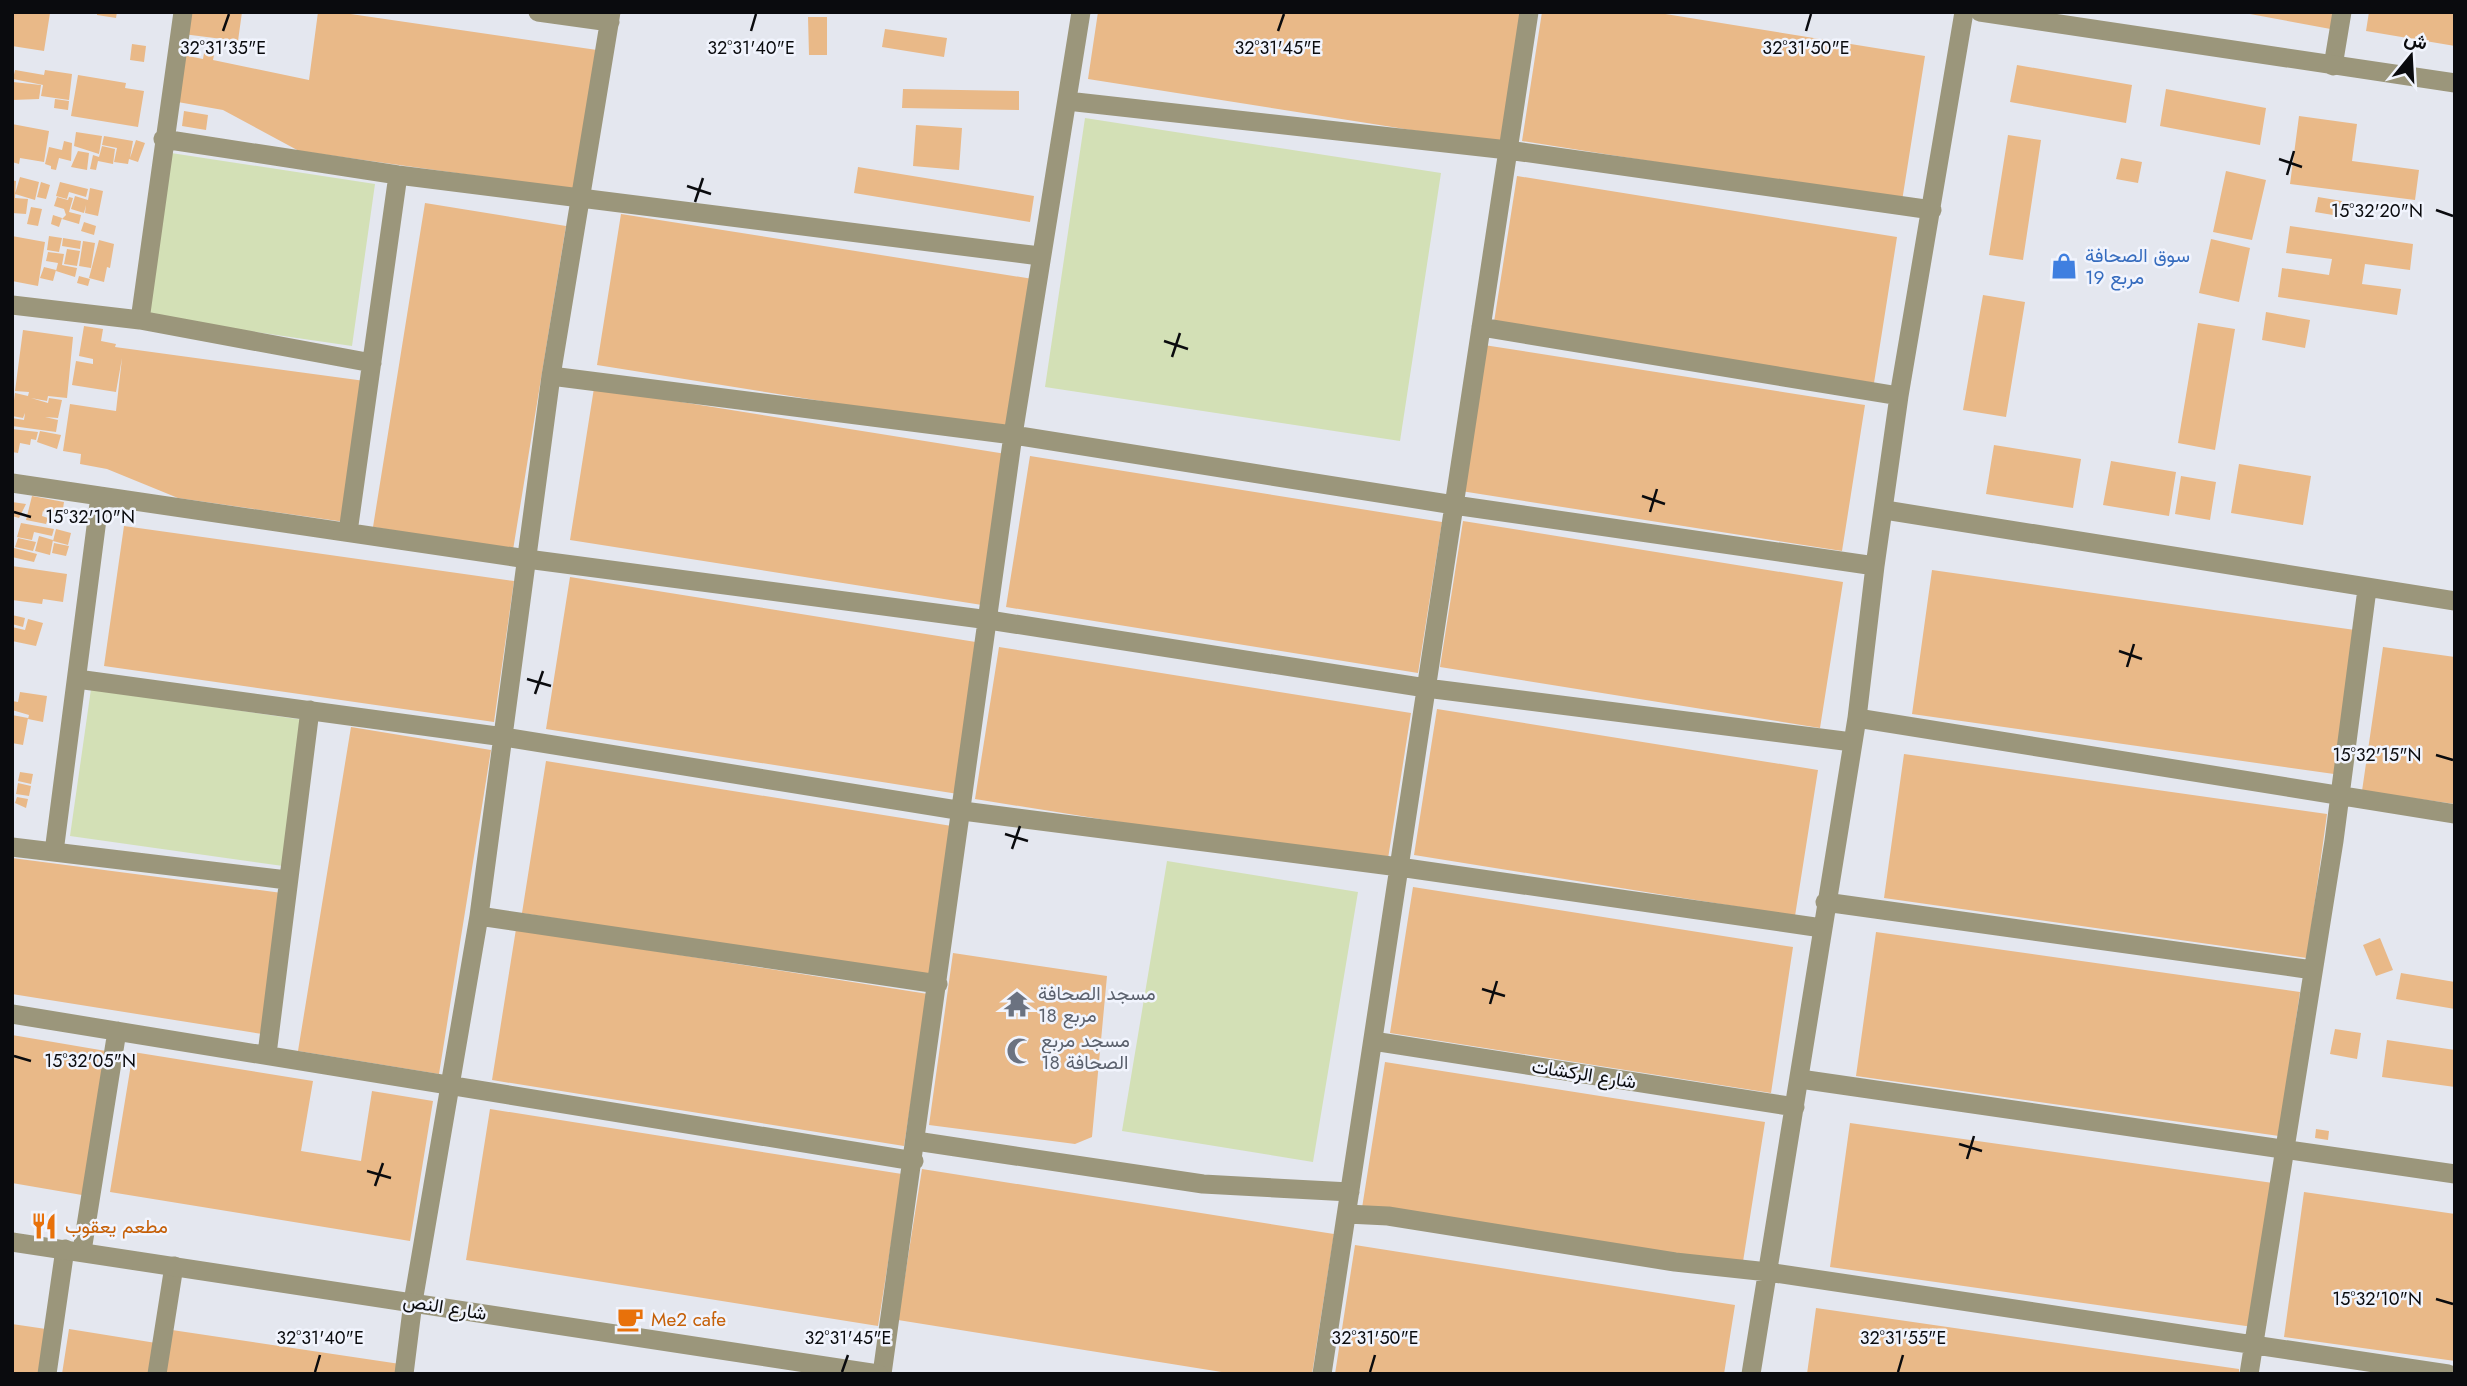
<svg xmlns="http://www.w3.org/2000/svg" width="2467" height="1386" font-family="Jost,Vazirmatn,sans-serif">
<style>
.green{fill:#d3e0b6}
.building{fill:#e9b988}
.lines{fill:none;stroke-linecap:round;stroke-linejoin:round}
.minor{stroke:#9b967b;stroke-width:19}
.tertiary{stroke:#9b967b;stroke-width:19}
.ticks{fill:none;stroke:#0a0b0e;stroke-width:2.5}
.labels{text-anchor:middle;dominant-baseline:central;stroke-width:5;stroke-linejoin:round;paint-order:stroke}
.shop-label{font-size:19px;fill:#366cbe;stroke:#f1f4fd;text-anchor:start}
.worship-label{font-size:19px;fill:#5b616d;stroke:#f1f4fd;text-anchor:start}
.street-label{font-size:19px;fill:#0a0b0e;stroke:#f1f4fd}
.food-label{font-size:19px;fill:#c56008;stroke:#f1f4fd;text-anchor:start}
.ticks-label{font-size:18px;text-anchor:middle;fill:#0a0b0e;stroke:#f1f4fd;stroke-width:5;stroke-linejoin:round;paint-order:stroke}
</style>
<rect width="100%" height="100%" fill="#e4e7ef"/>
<path class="green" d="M1085,118l356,55 -41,268 -355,-54z
M171,153l204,31 -23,162 -205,-30z
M91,689l213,31 -21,146 -213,-30z
M1167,861l191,31 -45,270 -191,-31z"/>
<path class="building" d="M12,12l38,1 -6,38 -32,-5z
M97,12h20l-1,6 -19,-3z
M186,12h56l-4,29 -55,-7z
M318,12h19l260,38 -20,140 -278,-39 -76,-41 -51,-9 11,-46 20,4 1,-6 10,2 -1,5 96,20z
M1098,12h423l-21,132 -412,-65z
M1542,12h111l272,44 -23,145 -380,-60z
M2239,12h100l-3,18z
M2369,12h86v34l-89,-15z
M808,17h19v38h-18z
M885,29l62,9 -3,19 -62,-10z
M132,44l14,2 -2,16 -14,-2z
M2017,65l115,20 -6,38 -116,-21z
M15,70l29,5 1,-5 27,4 -3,26 -28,-4 2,-11 -30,-6z
M78,75l48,8 -1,5 19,3 -6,36 -67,-11z
M13,82l28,3 -2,14 -27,1z
M903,89l116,2v19l-117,-2z
M2166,89l100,19 -6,37 -100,-19z
M55,99l14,2 -1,9 -14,-2z
M184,111l24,4 -2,15 -24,-4z
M2299,116l58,8 -5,37 67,9 -4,30 -125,-16z
M12,124l37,7 -5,31 -24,-4 -1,6 -7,-2z
M916,125l46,3 -3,42 -46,-4z
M76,132l26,4 -3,18 -25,-8z
M2008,135l33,5 -18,120 -34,-5z
M104,136l29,5 -3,17 6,-18 9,3 -7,19 -9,-3 -1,5 -14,-2 3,-14 -15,-3z
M64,141l8,2 -1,18 -12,-3 -3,12 -5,-1v-3l-6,-2 4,-17 13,3z
M102,146l13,3 -2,15 -15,-3 -2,9 -6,-1 3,-14 6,2z
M78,151l11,2 -2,17 -16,-3z
M2121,158l21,4 -4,21 -22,-4z
M858,167l176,29 -4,26 -176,-29z
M2226,171l40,9 -14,60 -39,-8z
M1517,176l380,61 -23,146 -380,-61z
M20,177l19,5 -4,18 -20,-6z
M12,180l4,1 -1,17 13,1 -2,15 -14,-1z
M41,182l9,3 -4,14 -9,-2z
M60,182l28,7 -2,8 -17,-5 -2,7 -11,-3z
M90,188l13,3 -5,25 -13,-3 1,-8 -2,8 -13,-4 4,-13 13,4z
M57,197l11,3 1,-3 4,1 -4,14 12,3 -2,9 -17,-5 4,-4 -2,-6 -10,-3z
M2318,197l24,4 -3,15 -24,-4z
M425,203l141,23 -53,324 -140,-23z
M31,207l11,2 -4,17 -11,-2z
M621,214l412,65 -24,152 -412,-66z
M53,215l9,3 -3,9 -8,-3z
M84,222l12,4 -2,9 -13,-4z
M2290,226l123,18 -3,26 -45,-6 -3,20 39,5 -4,26 -119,-18 4,-29 47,7 3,-16 -46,-6z
M12,236l33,6 -7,44 -26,-5z
M49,236l13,2 -3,14 -12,-2z
M63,238l18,3 -1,8 -18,-3z
M2211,239l39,9 -11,54 -40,-9z
M99,240l15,4 -4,24 -3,-1 -3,15 -15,-4z
M83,241l12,2 -4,25 -12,-2z
M67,249l13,2 -3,15 -13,-2z
M48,252l16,2 -2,11 15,3 -2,9 -19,-6 2,-8 -12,-2z
M44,267l12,3 -3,11 -13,-3z
M79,276l11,3 -2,7 -11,-3z
M1983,295l42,7 -19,115 -43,-7z
M2266,312l44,8 -5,28 -43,-8z
M2198,323l37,6 -20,121 -37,-7z
M84,326l19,3 -2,12 15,3 -1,3 250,34 -20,141 -167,-24 -71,-29 -27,-5 1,-10 -18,-3 7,-47 46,7 6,-53 -6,34 -44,-7 4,-24 17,3v-5l-14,-3z
M23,330l50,7 -6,61 -19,-2 -1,5 -16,-3 17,5 1,-5 13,2 -4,18 -13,-1 13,3 -2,12 -44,-6v-8l12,2 1,-7 -2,5 -11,-2 3,-23 13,3 1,-4 -14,-1z
M1484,345l381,60 -23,146 -381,-60z
M594,388l412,66 -24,151 -412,-65z
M12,429l26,3 -2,8 -5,-1 -1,6 -10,-2 -2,10 -6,-1z
M40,431l21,4 -4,14 -20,-7z
M1994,445l87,14 -8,49 -87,-14z
M1030,456l412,66 -24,151 -412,-66z
M2111,461l65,11 -7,44 -66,-11z
M2239,464l72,12 -8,49 -72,-12z
M2181,476l35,6 -6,38 -35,-6z
M32,496l32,6 -2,13 -17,-1 -2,-4 -1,6 6,2 -2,6 -20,-4z
M12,502l14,2 -7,14 -7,-2z
M1463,521l380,61 -23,146 -380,-61z
M21,523l33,6 -2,7 -18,-4 -2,8 -15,-3z
M124,526l390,55 -20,141 -390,-56z
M56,529l15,4 -3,12 -15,-4z
M39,536l14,4 -3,15 -15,-4z
M18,538l18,4 -3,9 -18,-4z
M54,543l15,3 -3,10 -14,-3z
M14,548l23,6 -3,8 -22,-5z
M12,566l55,8 -4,28 -20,-3 -1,5 -30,-4z
M1932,570l423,60 -21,144 -422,-60z
M570,577l412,66 -24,151 -412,-65z
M12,615l13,3 -2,9 -11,-3z
M28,619l15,4 -7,23 -24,-5v-14l13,3z
M999,647l412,66 -24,152 -412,-66z
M2383,647l72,10v147l-93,-13z
M20,692l27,4 -4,26 -15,-3 1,-4 -17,-5v-9l6,1z
M1437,709l381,61 -23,146 -381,-61z
M12,715l16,3 -5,27 -11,-2z
M351,727l140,23 -52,324 -141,-23z
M1904,754l423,60 -20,144 -423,-60z
M546,761l412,66 -24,152 -412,-66z
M20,772l13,2 -2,10 -13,-3z
M18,783l13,3 -2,10 -13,-2z
M17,797l11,2 -2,9 -11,-5z
M12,858l270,35 -20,141 -250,-40z
M1413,887l380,60 -22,146 -381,-60z
M516,929l412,65 -24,152 -412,-66z
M1876,932l424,60 -21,144 -423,-60z
M2380,938l13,32 -17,6 -13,-31z
M953,953l154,23 -15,161 -17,7 -146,-19z
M2401,973l54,9v27l-59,-10z
M2335,1029l26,4 -4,26 -27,-5z
M12,1035l94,16 -24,144 -70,-12z
M2387,1040l68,10v37l-73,-10z
M133,1052l180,29 -12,70 60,10 11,-70 61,10 -23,140 -300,-49z
M1385,1062l380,60 -23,146 -380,-60z
M490,1109l412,65 -24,152 -412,-66z
M1850,1123l423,60 -20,144 -423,-60z
M2316,1129l13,2 -1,9 -13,-2z
M922,1169l412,65 -22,140h-78l-336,-54z
M2304,1192l151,22v147l-171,-24z
M1355,1245l380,60 -11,69h-389z
M1816,1308l423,61v5h-432z
M12,1324l34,5 -7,45h-27z
M69,1329l87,14 -6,31h-88z
M172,1330l228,34 -1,10h-234z"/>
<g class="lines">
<path class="minor" d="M538,12l72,10
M2333,66l9,-54
M1067,101l441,49 424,60
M163,139l235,36 642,81
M12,305l128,15 232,43
M140,320l43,-308
M1481,327l418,69
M551,376l462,59 441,70 421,61
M12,483l515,76 462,61 437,68 426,54
M1885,510l570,91
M348,532l50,-357
M77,679l427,58 459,74 436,56 423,61
M1857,718l598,96
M12,847l275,33
M54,852l46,-356
M1825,902l488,68
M479,916l459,68
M12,1014l902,147
M1373,1041l422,66
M267,1054l43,-344
M1800,1079l655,95
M916,1141l287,43 147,8
M1347,1214l41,2 287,46 93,10 680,102
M82,1251l35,-220
M47,1374l18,-125
M157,1374l17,-108
M404,1374l9,-72 66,-386 72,-540 60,-364
M882,1374l131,-939 68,-423
M1322,1374l207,-1362
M1751,1374l106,-656 18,-152 24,-170 65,-384
M2249,1374l85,-533 33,-252"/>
<path class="tertiary" d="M1980,12l475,71
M12,1242l866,132"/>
</g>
<path class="ticks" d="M223,31l6,-17M751,31l5,-17M1278,31l6,-17M1806,31l5,-17M2279,159l23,8M2287,175l7,-24M687,186l24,8M695,202l8,-24M2436,210l17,6M1164,341l24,8M1172,357l8,-24M1642,496l23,8M14,512l17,5M1650,512l7,-23M2119,651l23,8M2127,667l7,-23M527,679l24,7M535,694l8,-23M2436,755l17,5M1005,834l23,7M1012,849l8,-23M1482,989l23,7M1490,1004l7,-23M14,1056l17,5M1959,1144l23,7M1967,1159l7,-23M367,1171l24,7M375,1186l8,-23M2436,1299l17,5M315,1372l5,-17M842,1372l6,-17M1370,1372l5,-17M1898,1372l5,-17"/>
<defs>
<g id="shop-bare" transform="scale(2.1)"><path d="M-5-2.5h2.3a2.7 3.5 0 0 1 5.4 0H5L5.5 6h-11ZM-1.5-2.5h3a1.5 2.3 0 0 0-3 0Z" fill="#3f7fe0" stroke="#f1f4fd" stroke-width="2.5" paint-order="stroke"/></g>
<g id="temple-bare" transform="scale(2.1)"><path d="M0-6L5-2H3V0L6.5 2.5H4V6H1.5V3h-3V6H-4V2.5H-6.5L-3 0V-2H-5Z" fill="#6b7280" stroke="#f1f4fd" stroke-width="2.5" paint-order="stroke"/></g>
<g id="mosque-bare" transform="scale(2.1)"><path d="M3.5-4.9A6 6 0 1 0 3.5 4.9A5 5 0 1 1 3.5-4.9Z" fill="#6b7280" stroke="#f1f4fd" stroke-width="2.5" paint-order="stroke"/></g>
<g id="restaurant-bare" transform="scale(2.1)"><path d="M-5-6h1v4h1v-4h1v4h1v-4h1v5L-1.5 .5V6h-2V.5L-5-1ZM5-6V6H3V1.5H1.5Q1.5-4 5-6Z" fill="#e8710a" stroke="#f1f4fd" stroke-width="2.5" paint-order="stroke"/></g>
<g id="cafe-bare" transform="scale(2.1)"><path d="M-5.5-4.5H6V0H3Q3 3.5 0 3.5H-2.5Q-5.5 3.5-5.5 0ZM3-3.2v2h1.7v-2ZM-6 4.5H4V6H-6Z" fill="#e8710a" stroke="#f1f4fd" stroke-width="2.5" paint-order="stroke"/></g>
</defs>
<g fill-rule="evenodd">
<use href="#shop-bare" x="2064" y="266"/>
<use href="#temple-bare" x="1017" y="1004"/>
<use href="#mosque-bare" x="1020" y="1051"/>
<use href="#restaurant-bare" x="44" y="1226"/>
<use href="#cafe-bare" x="630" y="1319"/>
</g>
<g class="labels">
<g class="shop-label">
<text x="2085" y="255">سوق الصحافة<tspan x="2085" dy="22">مربع 19</tspan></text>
</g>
<g class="worship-label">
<text x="1038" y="993">مسجد الصحافة<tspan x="1038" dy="22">مربع 18</tspan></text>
<text x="1041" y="1040">مسجد مربع<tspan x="1041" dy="22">18 الصحافة</tspan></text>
</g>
<g class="street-label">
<text transform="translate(1584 1074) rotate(9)">شارع الركشات</text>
<text transform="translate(445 1307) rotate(9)">شارع النص</text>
</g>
<g class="food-label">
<text x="65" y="1226">مطعم يعقوب</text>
<text x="651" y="1319">Me2 cafe</text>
</g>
</g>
<g class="ticks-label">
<text x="223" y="54">32°31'35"E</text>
<text x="751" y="54">32°31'40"E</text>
<text x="1278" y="54">32°31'45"E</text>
<text x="1806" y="54">32°31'50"E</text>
<text x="2377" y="217">15°32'20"N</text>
<text x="90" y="523">15°32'10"N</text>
<text x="2377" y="761">15°32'15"N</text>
<text x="90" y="1067">15°32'05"N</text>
<text x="2377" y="1305">15°32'10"N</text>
<text x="320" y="1344">32°31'40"E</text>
<text x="848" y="1344">32°31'45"E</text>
<text x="1375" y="1344">32°31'50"E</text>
<text x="1903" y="1344">32°31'55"E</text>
</g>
<rect width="2467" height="1386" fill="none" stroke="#0a0b0e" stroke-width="28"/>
<g transform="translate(2411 56) rotate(18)" stroke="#f1f4fd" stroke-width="5" paint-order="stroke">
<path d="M0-5L12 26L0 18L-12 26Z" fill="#0a0b0e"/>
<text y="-10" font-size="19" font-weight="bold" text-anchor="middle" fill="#0a0b0e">ش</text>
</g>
</svg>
